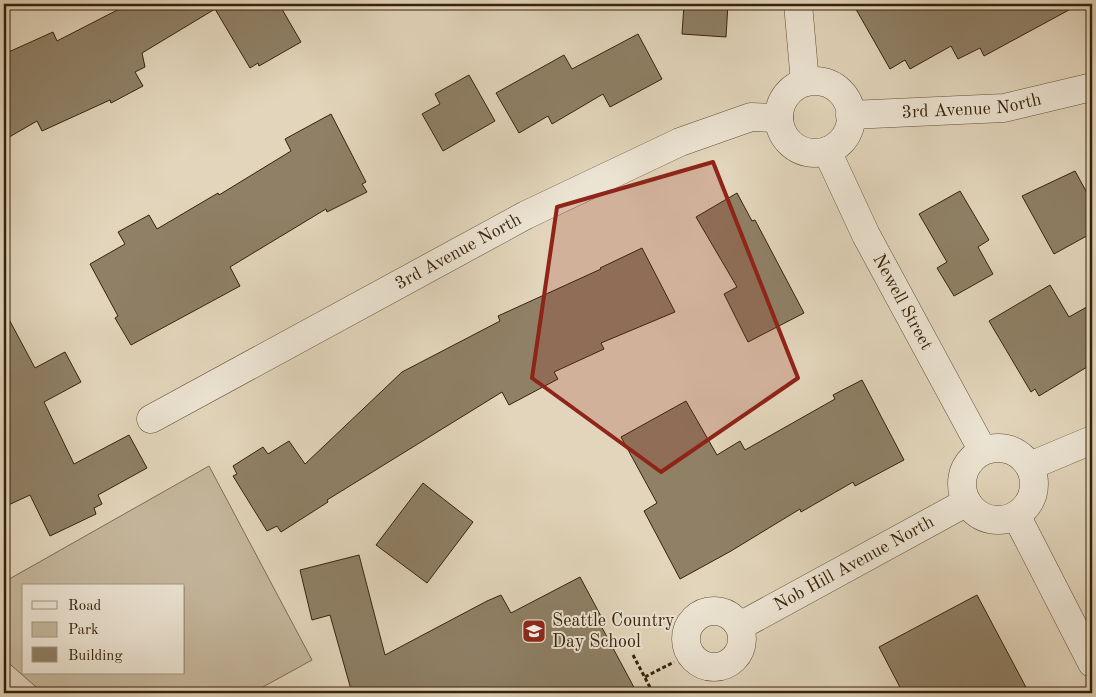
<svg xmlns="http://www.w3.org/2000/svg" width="1096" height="697" font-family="'Old Standard TT',serif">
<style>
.green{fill:#c5b79d;stroke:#7e6d53;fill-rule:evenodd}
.building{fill:#8f8066;stroke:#362309}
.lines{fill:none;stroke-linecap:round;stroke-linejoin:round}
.minor-casing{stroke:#615036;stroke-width:29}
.path{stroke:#362309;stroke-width:3;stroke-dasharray:4 2.5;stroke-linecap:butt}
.minor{stroke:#ece4d3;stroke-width:28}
.marked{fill:#8f2418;fill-opacity:0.2;stroke:#8f2418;stroke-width:4;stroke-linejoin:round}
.labels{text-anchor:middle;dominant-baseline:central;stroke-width:4;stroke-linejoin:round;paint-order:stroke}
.street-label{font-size:18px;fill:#362309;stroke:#ece4d3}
.poi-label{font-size:18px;fill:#362309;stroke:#ece4d3;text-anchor:start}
</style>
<rect width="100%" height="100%" fill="#e2d5bb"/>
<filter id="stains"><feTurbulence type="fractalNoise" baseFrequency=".004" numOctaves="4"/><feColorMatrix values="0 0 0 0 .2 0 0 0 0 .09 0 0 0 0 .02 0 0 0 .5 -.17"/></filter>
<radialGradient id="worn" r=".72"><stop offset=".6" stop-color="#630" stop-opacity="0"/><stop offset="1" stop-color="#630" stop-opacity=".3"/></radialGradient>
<path class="green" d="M209,466l103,194 -60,33h-209l-39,-34v-77zM24,586h160v87h-160z"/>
<path class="building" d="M129,4h150l22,38 -42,24 -1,-3 -8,5 -35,-59 -73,44 3,14 -10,5 8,14 -32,17 -1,-3 -68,31 -5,-10 -33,19v-86l49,-22 4,9z
M684,4h44l-2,33 -44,-3z
M853,4h227l-96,52 -4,-8 -22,11 -7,-13 -41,23 -5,-9 -15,9z
M638,34l24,45 -52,28 -7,-13 -51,30 -4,-8 -29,17 -23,-40 68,-38 8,14z
M469,75l26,46 -52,30 -21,-37 18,-10 -5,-10z
M331,114l35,68 -4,2 5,8 -40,20 -1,-3 -96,58 10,19 -109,59 -16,-27 3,-2 -28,-52 35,-20 -7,-12 31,-17 8,14 61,-36 1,2 72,-44 -6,-12z
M1075,171l17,31v31l-38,21 -32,-58z
M960,191l29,49 -11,7 15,27 -39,22 -17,-28 10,-6 -28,-48z
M737,193l15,28 3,-1 49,93 -56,29 -24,-48 13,-7 -41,-70z
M642,248l33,64 -74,31 3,6 -50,23 4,7 -49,26 -7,-13 -175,108 1,2 -47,30 -4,-6 -10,5 -34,-55 4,-2 -4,-8 30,-19 5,7 21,-13 16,23 97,-92 98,-51 -2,-5 103,-47 -1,-1z
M1050,285l19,32 23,-13v60l-53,32 -4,-7 -4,3 -42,-71z
M4,310l31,58 30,-16 16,30 -37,20 30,62 55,-29 18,33 -49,27 4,9 -8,4 2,6 -46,22 -20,-41 -26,12z
M862,380l42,80 -49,26 -2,-4 -52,30 -1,-3 -69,42 -51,28 -36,-68 13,-8 -36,-66 65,-36 31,54 23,-14 5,9 90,-51 -2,-4z
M423,483l50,39 -46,61 -51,-38z
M359,555l26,100 102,-54 14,-6 10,18 69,-36 23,43 -4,2 38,71h-285l-22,-78 -18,5 -12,-50z
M977,595l52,98h-126l-24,-46z"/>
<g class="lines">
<g class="minor-casing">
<g id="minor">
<path d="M798,4l7,78"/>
<circle cx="815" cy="117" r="36"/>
<path id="s1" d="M850,115l154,-7 88,-21"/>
<path id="s2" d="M827,151l39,84 117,216"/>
<path id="s3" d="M151,419l375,-204 154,-73 71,-25 28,1"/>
<circle cx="998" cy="484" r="36"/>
<path d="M1030,466l62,-26"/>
<path d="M1017,517l75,146"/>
<circle cx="714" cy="639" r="28"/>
<path id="s4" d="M740,626l227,-124"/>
</g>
</g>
<path class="path" d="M633,655l20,38
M645,677l29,-15"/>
<use href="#minor" class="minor"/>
</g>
<path class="marked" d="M713,162l85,216 -137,94 -129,-94 25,-171z"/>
<defs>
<g id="school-square" transform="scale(1.25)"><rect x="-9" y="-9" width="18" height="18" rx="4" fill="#8f2418" stroke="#ece4d3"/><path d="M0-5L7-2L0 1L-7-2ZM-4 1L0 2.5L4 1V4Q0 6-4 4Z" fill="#fff"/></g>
</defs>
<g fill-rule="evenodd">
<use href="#school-square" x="534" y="631"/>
</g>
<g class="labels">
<g class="street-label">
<text stroke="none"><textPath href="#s1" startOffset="122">3rd Avenue North</textPath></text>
<text stroke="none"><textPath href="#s3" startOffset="350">3rd Avenue North</textPath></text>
<text stroke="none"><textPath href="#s2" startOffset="169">Newell Street</textPath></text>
<text stroke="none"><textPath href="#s4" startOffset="130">Nob Hill Avenue North</textPath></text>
</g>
<g class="poi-label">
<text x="552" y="621">Seattle Country<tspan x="552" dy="21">Day School</tspan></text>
</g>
</g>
<rect width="1096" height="697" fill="none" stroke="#e2d5bb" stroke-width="20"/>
<rect x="5" y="5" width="1086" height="687" fill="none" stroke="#362309" stroke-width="2.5"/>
<rect x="10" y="10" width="1076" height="677" fill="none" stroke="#362309"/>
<rect x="22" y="584" width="162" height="90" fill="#ece4d3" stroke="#a39782"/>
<rect x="32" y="601" width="25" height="8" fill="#ece4d3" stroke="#a39782"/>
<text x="68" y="610" font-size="15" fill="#362309">Road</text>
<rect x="32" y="622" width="25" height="15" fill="#c5b79d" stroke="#a39782"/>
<text x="68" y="634" font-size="15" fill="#362309">Park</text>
<rect x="32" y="647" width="25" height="15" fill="#8f8066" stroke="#a39782"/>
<text x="68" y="660" font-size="15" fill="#362309">Building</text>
<rect width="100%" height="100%" filter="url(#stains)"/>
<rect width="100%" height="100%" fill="url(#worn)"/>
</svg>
